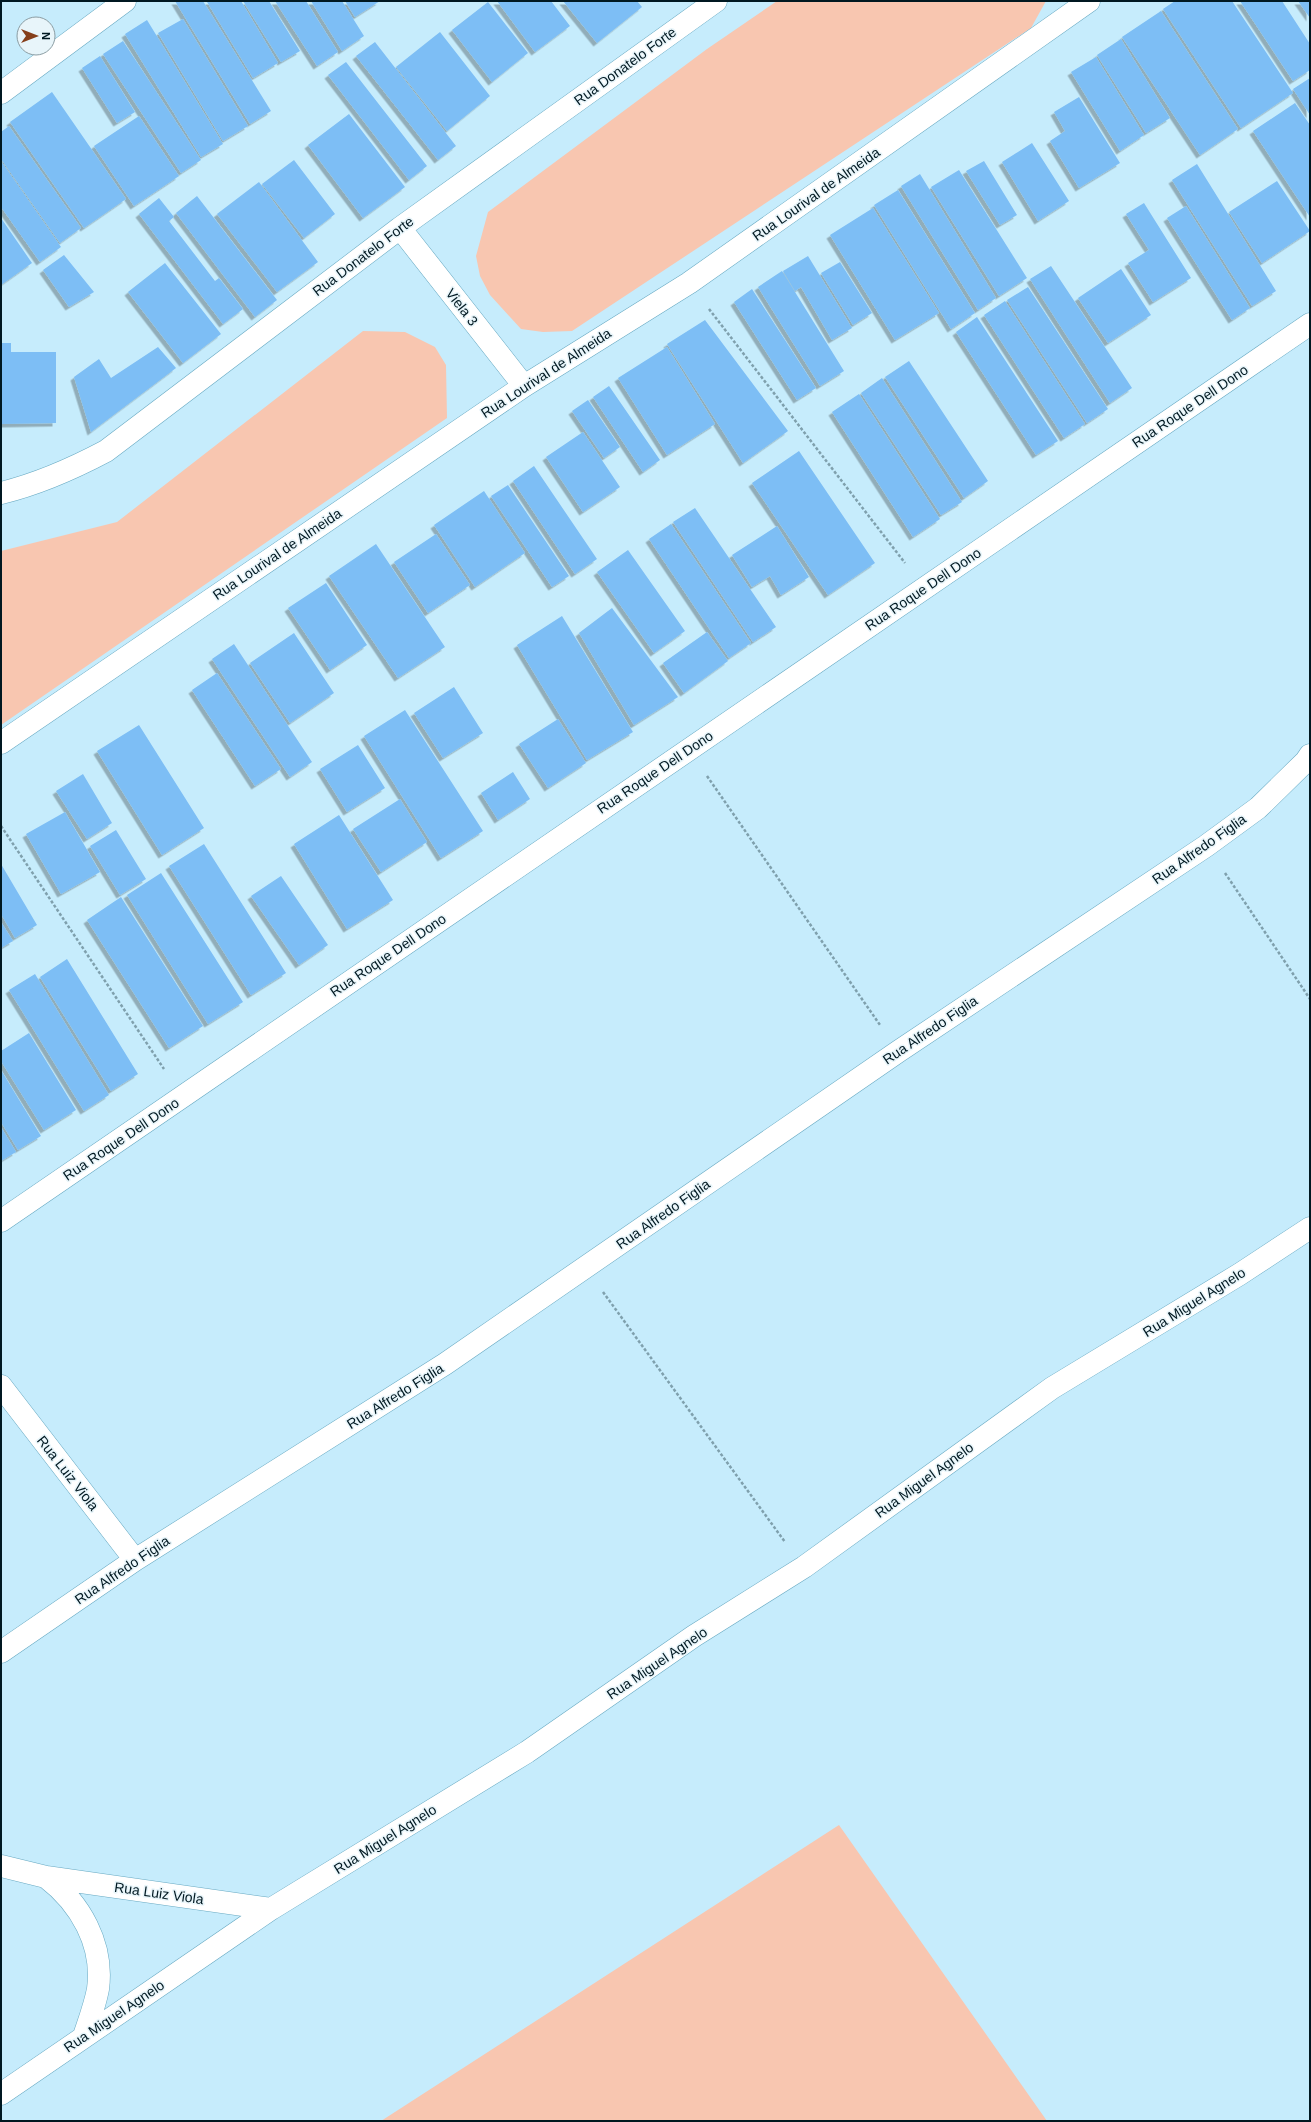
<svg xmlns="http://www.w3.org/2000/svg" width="1311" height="2122" font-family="Helvetica,sans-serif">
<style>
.green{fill:#f8c6b0}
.building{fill:#7dbef5;filter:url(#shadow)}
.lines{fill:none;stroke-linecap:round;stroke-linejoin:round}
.minor-casing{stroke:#67a9c2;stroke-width:23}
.path{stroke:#7fa0ad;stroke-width:2.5;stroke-dasharray:3 2;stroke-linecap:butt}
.minor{stroke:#fff;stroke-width:22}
.labels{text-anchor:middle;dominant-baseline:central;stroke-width:3;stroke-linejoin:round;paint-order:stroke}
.street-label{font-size:14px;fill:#001821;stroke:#e8f5fa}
</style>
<defs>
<filter id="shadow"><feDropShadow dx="-3.5" dy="3.5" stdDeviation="0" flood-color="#0004"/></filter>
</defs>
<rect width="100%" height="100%" fill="#c6ecfc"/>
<path class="green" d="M777,1h269l-15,27 -459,303 -29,1 -22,-3 -31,-34 -10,-19 -4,-20 12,-44 219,-163z
M363,331l42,1 30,15 11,18 1,53 -446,307v-174l116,-29z
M839,1825l208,296h-666z"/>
<path class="building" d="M175,1h28l68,110 -21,13z
M210,1h31l37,62 -25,15 -46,-76z
M243,1h26l31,50 -19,11z
M275,1h31l32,51 -21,14z
M311,1h31l22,35 -22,15z
M345,1h35l-25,16z
M497,1h54l19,25 -35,26z
M563,1h74l5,6 -45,36z
M1175,1h57l61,92 -52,35 -78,-119z
M1240,1h42l28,43v26l-17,11z
M1298,1h12v17z
M488,2l40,51 -36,29 -40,-52z
M1161,11l77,118 -38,26 -78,-118z
M183,19l65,107 -25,15 -65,-108z
M147,20l76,124 -22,13 -76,-123z
M440,32l50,64 -43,35 -51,-64z
M1121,39l49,79 -24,15 -49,-78z
M123,41l78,119 -20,13 -78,-119z
M375,42l81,104 -18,14 -82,-104z
M100,56l35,56 -18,11 -35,-55z
M1096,57l48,78 -24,16 -49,-79z
M346,62l81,104 -18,14 -81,-105z
M1310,78v37l-17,-26z
M52,92l74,107 -42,29 -74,-106z
M1079,97l41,66 -41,25 -29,-47 15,-10 -11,-19z
M1295,103l15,22v92l-57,-86z
M349,114l56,73 -42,31 -55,-73z
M139,116l40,60 -45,30 -40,-60z
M9,126l72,102 -21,15 -59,-84v-27z
M1032,143l37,58 -31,20 -36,-59z
M294,160l41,54 -31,24 -42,-54z
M1,161l60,86 -21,15 -39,-55z
M984,161l33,54 -17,10 -34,-54z
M1197,164l79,127 -24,15 -80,-126z
M959,170l68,108 -28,18 -68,-109z
M920,174l76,124 -18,12 -77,-124z
M1277,181l33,50 -48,32 -33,-51z
M259,182l59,80 -41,30 -60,-78z
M898,190l77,123 -24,16 -77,-124z
M197,196l80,104 -22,17 -79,-104z
M159,198l15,19 -5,4 46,60 4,-3 24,31 -20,15 -84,-110z
M1144,203l47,75 -38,24 -25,-39 21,-13 -23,-36z
M1186,206l64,102 -18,12 -65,-102z
M873,208l66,105 -44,27 -65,-105z
M1,218l31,45 -31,22z
M64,255l30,37 -25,15 -26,-37z
M808,256l44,72 -20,12 -31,-53 -6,4 -12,-20z
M840,262l32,51 -19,12 -32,-52z
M165,263l56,71 -38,29 -55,-71z
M1051,266l81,122 -22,15 -80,-124z
M1121,269l30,46 -43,28 -30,-45z
M782,271l62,100 -24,15 -62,-99z
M1028,287l80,122 -21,14 -80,-123z
M752,289l64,99 -19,12 -63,-98z
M1005,301l80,123 -21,14 -80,-123z
M977,317l81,124 -22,14 -80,-123z
M705,320l83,111 -45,32 -76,-119z
M1,343h10v9h45v71l-55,1z
M158,347l18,21 -85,64 -17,-55 25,-18 12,19z
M667,347l48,77 -48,31 -49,-77z
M909,361l79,120 -24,17 -79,-121z
M882,378l80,124 -21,13 -80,-122z
M609,386l51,74 -17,12 -50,-75z
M859,394l81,125 -27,18 -81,-125z
M588,400l32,47 -16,11 -32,-47z
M583,432l37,55 -37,25 -37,-55z
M799,451l76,112 -47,32 -76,-112z
M534,466l63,93 -22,15 -62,-93z
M508,485l61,91 -17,11 -61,-91z
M484,491l41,62 -50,34 -41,-62z
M695,508l81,119 -23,15 -80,-120z
M671,524l80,119 -22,15 -80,-119z
M777,526l32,51 -28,18 -11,-19 -18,11 -20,-32z
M436,534l34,51 -42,28 -34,-51z
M376,544l69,103 -47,31 -69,-102z
M628,550l57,81 -31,22 -57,-81z
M326,583l41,62 -37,25 -42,-62z
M612,608l66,89 -44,28 -55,-92z
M562,616l71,116 -46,28 -70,-115z
M707,632l21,29 -44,32 -21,-30z
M294,633l40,60 -44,30 -40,-60z
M234,644l78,118 -22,15 -78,-118z
M217,673l64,96 -26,17 -63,-96z
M454,687l29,46 -40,25 -29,-45z
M405,710l78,121 -42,27 -77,-122z
M558,719l28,44 -38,25 -29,-44z
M139,725l65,103 -42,27 -65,-104z
M358,745l27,43 -38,24 -27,-43z
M513,772l17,27 -32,21 -17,-27z
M83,774l29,49 -25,16 -31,-48z
M400,799l27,43 -46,30 -28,-43z
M65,812l35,60 -39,22 -35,-60z
M339,815l54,85 -46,29 -53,-85z
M116,830l30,49 -26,16 -30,-49z
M204,844l82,129 -35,22 -82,-129z
M1,864l36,61 -22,13 -14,-24z
M161,873l82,129 -35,22 -81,-129z
M281,876l47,69 -29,20 -48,-69z
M121,897l82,129 -34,22 -82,-128z
M1,922l12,19 -12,7z
M67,959l71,115 -27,17 -71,-114z
M35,974l74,121 -25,16 -75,-121z
M29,1033l47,77 -32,20 -43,-69v-10z
M1,1070l40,66 -23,14 -17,-28z
M1,1127l15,25 -15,9z"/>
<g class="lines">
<g class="minor-casing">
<path id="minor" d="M1,93l124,-92
M400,228l124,158
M1,493c37,-9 71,-24 105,-42l294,-223 316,-227
M1,743l523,-357 165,-103 400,-282
M1,1221l1309,-897
M1,1386l134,174
M1,1652l134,-92 310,-196 454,-313 307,-205 52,-38 48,-47 4,-6
M1,1866l45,11 225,32
M46,1877c34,26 58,67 52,112 -3,16 -9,32 -14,47
M1,2094l270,-185 256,-157 167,-116 110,-69 248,-179 188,-114 70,-46"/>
</g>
<path class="path" d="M709,309l196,254
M707,776l173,249
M1,826l163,243
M1225,873l85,126
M603,1292l182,250"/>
<use href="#minor" class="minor"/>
</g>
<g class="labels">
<g class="street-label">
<text transform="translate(625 66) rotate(-36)">Rua Donatelo Forte</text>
<text transform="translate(816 194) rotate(-35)">Rua Lourival de Almeida</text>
<text transform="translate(363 256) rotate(-37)">Rua Donatelo Forte</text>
<text transform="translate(462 307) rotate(52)">Viela 3</text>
<text transform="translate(546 373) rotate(-33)">Rua Lourival de Almeida</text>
<text transform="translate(1190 406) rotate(-34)">Rua Roque Dell Dono</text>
<text transform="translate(277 554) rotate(-34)">Rua Lourival de Almeida</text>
<text transform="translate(923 589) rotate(-34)">Rua Roque Dell Dono</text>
<text transform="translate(655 772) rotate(-34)">Rua Roque Dell Dono</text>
<text transform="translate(1199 849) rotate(-35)">Rua Alfredo Figlia</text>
<text transform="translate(388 955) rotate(-34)">Rua Roque Dell Dono</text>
<text transform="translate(930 1030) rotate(-34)">Rua Alfredo Figlia</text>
<text transform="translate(121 1139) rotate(-34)">Rua Roque Dell Dono</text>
<text transform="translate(663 1214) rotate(-35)">Rua Alfredo Figlia</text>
<text transform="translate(1194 1302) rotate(-32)">Rua Miguel Agnelo</text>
<text transform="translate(395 1396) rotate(-32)">Rua Alfredo Figlia</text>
<text transform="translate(68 1473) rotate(52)">Rua Luiz Viola</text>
<text transform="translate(924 1480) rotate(-36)">Rua Miguel Agnelo</text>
<text transform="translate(122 1570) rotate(-34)">Rua Alfredo Figlia</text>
<text transform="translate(657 1663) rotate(-34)">Rua Miguel Agnelo</text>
<text transform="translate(385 1839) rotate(-32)">Rua Miguel Agnelo</text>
<text transform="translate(159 1893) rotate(8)">Rua Luiz Viola</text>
<text transform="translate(114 2016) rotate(-34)">Rua Miguel Agnelo</text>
</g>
</g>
<rect width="1311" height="2122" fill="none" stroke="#001821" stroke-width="4"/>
<g transform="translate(36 36) rotate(90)"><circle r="19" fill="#e8f5fa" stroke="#8b9da3"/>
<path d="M0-3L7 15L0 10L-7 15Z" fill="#853f1b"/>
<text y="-6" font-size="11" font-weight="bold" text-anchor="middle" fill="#001821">N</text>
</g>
</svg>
